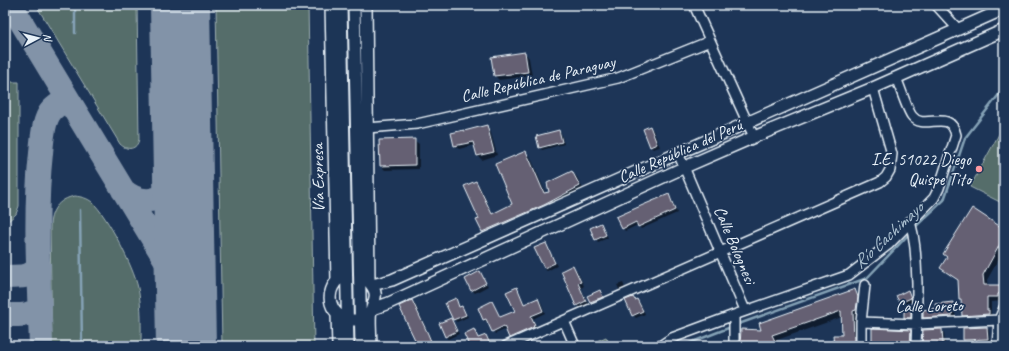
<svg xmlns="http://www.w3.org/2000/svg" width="1009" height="351" font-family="Caveat,sans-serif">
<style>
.green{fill:#556d6a;stroke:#9eafb1}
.shadow{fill:#0007}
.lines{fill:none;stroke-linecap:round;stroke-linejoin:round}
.stream{stroke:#85a2b6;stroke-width:2.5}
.taxiway{stroke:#8293a8;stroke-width:24}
.runway{stroke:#8293a8;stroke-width:60}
.building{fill:#656073;stroke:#e8f1f8}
.minor-casing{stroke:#e8f1f8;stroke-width:12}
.major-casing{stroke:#e8f1f8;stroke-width:14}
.minor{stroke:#1d3557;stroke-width:9}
.major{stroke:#1d3557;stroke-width:11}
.poi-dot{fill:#ff9aa2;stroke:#1d3557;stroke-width:1.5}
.labels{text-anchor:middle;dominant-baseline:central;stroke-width:3.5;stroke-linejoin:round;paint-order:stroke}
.street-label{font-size:17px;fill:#e8f1f8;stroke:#1d3557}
.poi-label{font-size:17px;fill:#e8f1f8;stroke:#1d3557;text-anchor:end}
.water-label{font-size:18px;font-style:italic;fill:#aec3d2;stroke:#1d3557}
</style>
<rect width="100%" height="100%" fill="#1d3557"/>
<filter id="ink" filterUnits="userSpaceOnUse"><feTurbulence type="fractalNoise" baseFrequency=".025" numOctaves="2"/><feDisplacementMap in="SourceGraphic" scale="8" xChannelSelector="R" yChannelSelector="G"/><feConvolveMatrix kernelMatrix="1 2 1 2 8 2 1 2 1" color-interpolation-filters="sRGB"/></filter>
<g filter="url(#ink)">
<path class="green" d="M36,5h101l2,134c-2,11 -12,12 -19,5z
M216,5h92l6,341h-92z
M5,82h14v124l-3,8 -11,10z
M1004,125v79l-34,-17z
M75,196c7,1 12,2 17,6 15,13 42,66 46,86 4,19 3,39 3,58h-89l-2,-118c0,-17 8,-29 25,-32z
M606,337l5,9h-26z"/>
<path class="shadow" d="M525,53l4,5 3,18 -33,4 -4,-4 -3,-18z
M487,126l3,4 7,25 -15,5 -4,-4 -3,-11 -16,4 -4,-3z
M650,127l3,3 7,17 -7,2 -2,-2z
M559,131l2,2 3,11 -22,6 -2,-3z
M414,140l5,4v25l-34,1 -4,-4z
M525,152l5,4 16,38 5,-2 21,-20 5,5 7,14 -97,45 -4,-4 -5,-11 2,-1 -4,-38 4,5 13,28 20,-10z
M669,196l2,2 6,15 -36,16 -3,-4 -13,6 -2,-3z
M601,224l2,3 5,11 -10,4 -2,-3z
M1004,230v20l-17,30 1,6h12l4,4v8h-2v3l-11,1v12l2,2 -25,4 -5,-5 -4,-34 -17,-13z
M546,244l2,3 9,19 -10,5 -3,-3z
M573,267l4,4 7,15 -3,2 8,18 -8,3 -4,-4z
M480,273l8,13 -13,7 -3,-3z
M623,283l2,5 3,-1 -8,4 -3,-6z
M516,288l3,3 6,14 13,-5 3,2 4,11 -12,6 4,9 -24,12 -3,-3 -3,-8 -12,5 -7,-12h-1l-3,-2 -5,-11 13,-7 9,16 15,-6z
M600,291l5,9 -11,5 -5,-9z
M855,291l5,5 -1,50 -24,-1 8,-9 -1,-19 -65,23 2,6h-38l22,-15z
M908,292l5,9 -10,5 -5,-9z
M455,299l5,8 4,3 4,7 -11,5 -3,-2 -7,-17z
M637,300l3,3 5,11 -9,4 -3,-3 3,-14z
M412,301l3,3 19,42h-15z
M953,303l3,3 -1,13 -28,1 -3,-3 13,-8 -1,-4z
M910,310l3,3v7h-5l-3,-3z
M451,319l2,3 6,12 -11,5 -3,-3z
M987,328l2,2 1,11 -23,2 -3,-3z
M474,330l5,9 7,-3 4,4 3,6h-23z
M942,330l2,3 1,11 -14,1v1h-6l-2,-2z
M910,331l3,3v12h-40z"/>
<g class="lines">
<path class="stream" d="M75,5v28
M80,210l2,136
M914,228l30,-28 21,-62 39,-50
M736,325l131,-47 44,-46
M682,346l49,-19"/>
<path class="taxiway" d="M11,5l174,287
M123,190c22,19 38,8 60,-4
M5,277c14,-1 26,2 34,-11
M5,315c12,0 27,2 35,-9
M41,346c-2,-64 -7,-129 0,-193 1,-11 2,-29 8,-39 4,-7 12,-11 19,-15"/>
<path class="runway" d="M180,5l6,341"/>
</g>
<path class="building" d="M525,52l3,20 -34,4 -3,-19z
M487,125l7,27 -17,4 -4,-14 -19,4 -3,-13 13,-3v1z
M650,126l7,18 -7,3 -7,-18z
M559,130l3,12 -23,6 -3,-12z
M415,139v26l-35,1 -1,-26z
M526,151l18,42 5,-1 -2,-9 25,-12 8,15 -36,19 -62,27 -6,-12 3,-1 -15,-33 12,-5 16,33 20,-10 -17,-40z
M669,194l6,16 -37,17 -2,-5 -14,7 -6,-12 27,-12z
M972,208l32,21v8l-21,38 1,10h17v8l-3,1v3h-11v13h2v4l-27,2 -1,-17h-2l-1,-19 -18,-12 7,-11 -4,-3z
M601,223l5,12 -11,5 -5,-12z
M546,243l9,20 -11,5 -10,-20z
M573,265l8,17 -3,1 8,18 -10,5 -15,-35z
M480,271l6,12 -15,8 -6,-12z
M517,287l7,17 14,-6 5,13 -12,5 4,9 -2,1 1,1 -25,11 -5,-12 -12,6 -6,-13 -3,1 -5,-12 14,-7 8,16 15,-6 -9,-19z
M855,289l3,8 -2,13 -3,1 1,31 -9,1v2h-11l-1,-10h9l-1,-24 -69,24 3,6 -15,5h-20l1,-17 20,1 -2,-7z
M600,290l3,7 -13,5 -3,-6z
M908,290l3,8 -11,5 -4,-7z
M633,297l2,3 2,-1 6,12 -11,5 -7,-16z
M456,298l3,9 3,-1 4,9 -13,5 -8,-17z
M412,300l16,34 5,12h-15l-13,-27 -6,-13z
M953,302l-1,14 -29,2v-8l13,-2 -1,-4z
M904,309h7v9h-7z
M451,318l6,13 -12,6 -6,-14z
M987,327l1,12 -25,1v-12z
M872,328l39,2 -1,16h-38z
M474,329l4,9 8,-3 5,11h-30l7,-3 -4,-9z
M942,329l1,14 -21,2 1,-15z"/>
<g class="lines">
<g class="minor-casing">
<path id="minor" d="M694,5l60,132
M936,5l22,24
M367,128l50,-4 201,-46 92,-37
M678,153l67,157
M910,221c6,21 6,41 7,62 0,21 0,42 -1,63
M564,321l11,25
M861,322l56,2 82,-4
M506,346l374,-164 6,-5 4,-7 2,-16 -19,-66
M660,346l12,-8 62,-23
M734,346v-31l115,-40 39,-30 46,-47 5,-10 17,-53c-6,-28 -32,-3 -44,-19 -5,-6 -12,-30 -16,-38
M861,346v-24l4,-37
M997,346l2,-26 5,-12"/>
</g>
<g class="major-casing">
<path id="major" d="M331,5l6,276
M341,5l7,341
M354,5l7,341
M366,5l3,277c10,12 6,16 2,29 -2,6 0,27 0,35
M341,277c-19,15 -12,41 13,43
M372,285l20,-5 612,-271
M372,309l17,-6 296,-136 69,-30 119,-49 131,-58
M337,314l1,32"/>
</g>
<use href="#minor" class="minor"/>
<use href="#major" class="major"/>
</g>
</g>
<circle class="poi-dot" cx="979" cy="169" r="4"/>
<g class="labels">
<g class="street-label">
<text transform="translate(538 79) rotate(-13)">Calle República de Paraguay</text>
<text transform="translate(680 151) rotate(-24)">Calle República del Perú</text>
<text transform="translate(318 178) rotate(-91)">Vía Expresa</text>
<text transform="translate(735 245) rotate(67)">Calle Bolognesi</text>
<text transform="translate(929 306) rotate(-1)">Calle Loreto</text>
</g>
<g class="poi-label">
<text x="971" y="159">I.E. 51022 Diego<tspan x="971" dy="20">Quispe Tito</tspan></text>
</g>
<g class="water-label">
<text transform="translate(888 235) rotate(-43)">Río Cachimayo</text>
</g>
</g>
<rect width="1009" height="351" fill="none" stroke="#1d3557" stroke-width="20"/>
<rect x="10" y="10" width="989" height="331" fill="none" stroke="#e8f1f8" stroke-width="1.5" filter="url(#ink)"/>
<g transform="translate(38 38) rotate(83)" stroke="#1d3557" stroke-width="3" paint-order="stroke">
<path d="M0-3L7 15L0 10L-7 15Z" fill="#e8f1f8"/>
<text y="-6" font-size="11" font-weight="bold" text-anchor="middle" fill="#e8f1f8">N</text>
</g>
</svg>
